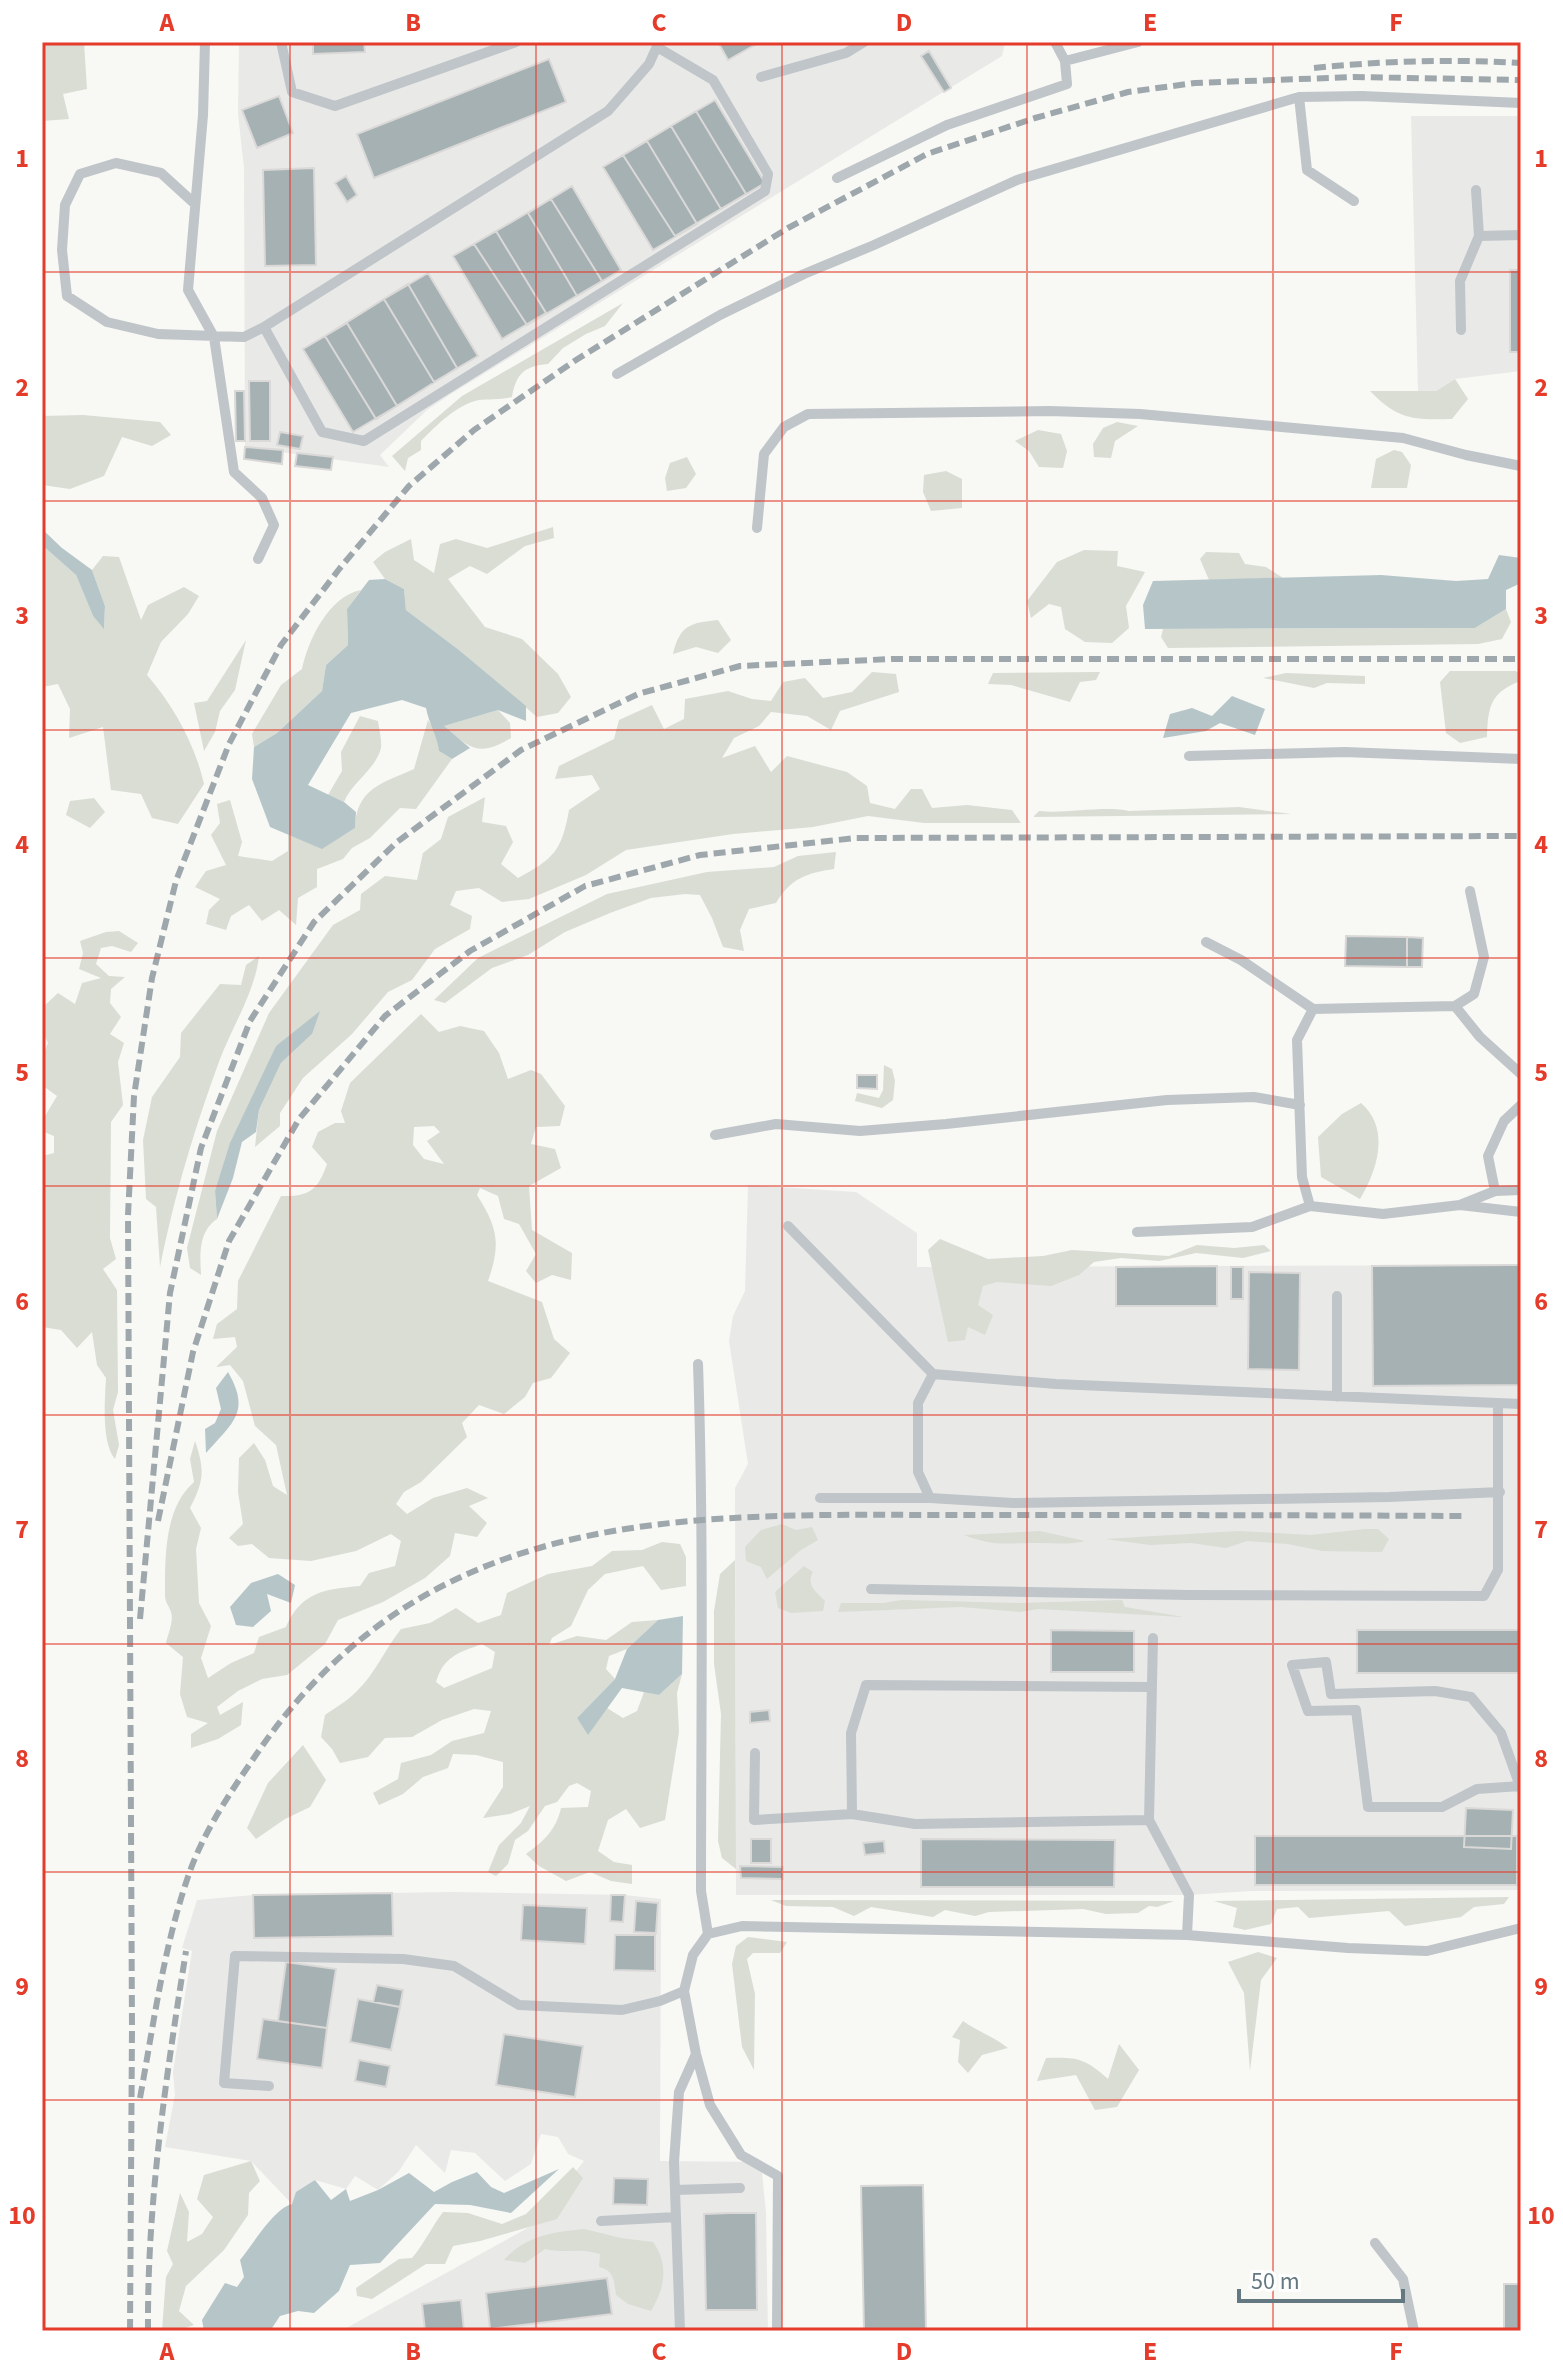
<svg xmlns="http://www.w3.org/2000/svg" width="1563" height="2373" font-family="'Source Sans 3',sans-serif">
<style>
.built{fill:#e9e9e8}
.green{fill:#d9ddd4;fill-rule:evenodd}
.water{fill:#b6c6c8}
.building{fill:#a6b1b4;stroke:#dad9d7;stroke-width:2}
.lines{fill:none;stroke-linecap:round;stroke-linejoin:round}
.lane{stroke:#bfc5c8;stroke-width:10}
.rail{stroke:#9ea8ac;stroke-width:6;stroke-dasharray:12 6;stroke-linecap:butt}
.grid{fill:none;stroke:#e43b2a;stroke-width:2;stroke-opacity:0.55}
.neatline{fill:none;stroke:#e43b2a;stroke-width:3}
.grid-label{font-size:26px;text-anchor:middle;font-weight:bold;fill:#e43b2a}
</style>
<rect width="100%" height="100%" fill="#f8f8f5"/>
<path class="built" d="M239,42h766l-3,14 -551,338 -24,16 -47,45 9,12 -144,-20 -1,-279 -6,-54z
M1411,116h110v255l-66,8 -19,12h-18z
M748,1185l108,7 61,41v34l604,-2v625l-270,1 -62,4h-453l-1,-407 13,-24 -19,-123 4,-25 12,-25z
M453,1892l172,3 36,4 -1,262 101,1 5,51 2,118h-427l192,-106 51,-64 -16,-7 -10,-17 -17,-3 -10,30 -26,17 -30,-28 -24,-3 -6,23 -29,-28 -17,26 -21,19 -23,-14 -9,13 -31,-9 -23,24 -41,-43 -86,-14 10,-52 -2,-23 19,-121 -10,-3 15,-48 56,-5z"/>
<path class="green" d="M42,42h42l3,47 -24,5 6,25 -27,2z
M623,303l-18,23 -19,8 -23,14 -15,16c-24,2 -32,10 -36,33 -11,3 -25,2 -33,3 -23,5 -42,25 -58,41v9l-13,8 -3,13 -13,-15 70,-60z
M1455,379l13,20 -16,20c-38,1 -54,1 -82,-28h66z
M83,415l77,7 11,13 -19,11 -30,-9 -18,39 -34,13 -28,-4v-69z
M1117,422l21,4 -23,15 -4,17 -17,-1 -1,-13 10,-16z
M1038,430l23,4 6,17 -4,17 -24,-1 -10,-16 -14,-10z
M1394,450l8,2 9,13 -4,23h-36l5,-29z
M687,457l9,17 -10,14 -19,3 -2,-13 5,-15z
M946,471l16,8v29l-31,3 -8,-19 1,-17z
M553,527l1,11 -29,8 -38,28 -17,-8 -22,13 37,48 37,12 36,35 13,23 -13,16 -21,4 -78,-67 -53,-40 -2,-21 -19,-10 -12,-17 12,-10 26,-13 3,21 20,13 6,-29 16,-5 31,9z
M42,545l34,30 17,41 11,12 1,-22 -13,-36 11,-14 16,1 22,63 7,-15 36,-18 15,9 -11,18 -27,28 -14,33c26,30 48,69 57,109l-26,40 -26,-6 -11,-24 -30,-4 -8,-63 -34,11 1,-29 -12,-25 -16,3z
M1084,550l34,1 -1,15 28,6 -19,34 3,22 -17,15 -27,-1 -20,-13 -4,-22 -12,-3 -18,14 -4,-17 30,-39z
M1206,552l33,1 6,11 21,3 17,11 -74,2 -9,-21z
M361,590l-14,19 1,36 -22,20 -4,26 -45,42 -23,14 -2,-13 29,-49 21,-16c6,-29 27,-73 59,-79z
M1506,609l5,13 -9,17 -24,5 -310,4 -7,-11 2,-8 312,-1z
M718,620l13,20 -13,13 -22,-6 -23,7c7,-29 17,-31 45,-34z
M246,640l-11,50 -15,21 -5,21 -11,19 -10,-48 13,-2z
M1450,671h66l5,5v5c-31,11 -33,26 -34,56l-27,6 -14,-10 -6,-51z
M872,672l24,2 3,18 -59,19 -9,19 -24,-14 -36,-4 -12,14 -25,12 -12,20 33,-12 16,26 16,-16 60,16 20,14 3,17 25,6 16,-20h11l10,19 35,-3 45,5 9,13h-97l-56,-7 -55,11 -80,7 -107,16 -40,25 -57,24 -27,3 -23,-14 -23,3 -6,14 22,11 -2,13 -35,20 -23,31 -24,12 -36,42 -49,44 -23,35v13l-25,21 4,-37 22,-47 31,-29 -36,12 -61,145 2,28c-19,13 -17,36 -16,56l-11,-7 -3,-20 30,-117 52,-118 64,-88 27,-15 1,-16 24,-18 32,4 6,-27 18,-14 7,-22 37,-20 -3,25 24,4 7,16 -12,22 17,14c36,-19 44,-28 51,-68l31,-21 -8,-14 -37,4 4,-13 55,-27 5,-19 33,-15 12,24 20,-10 1,-20 43,-8 24,8 19,2 12,-19 22,-4 18,20 29,-6z
M1100,672l-4,8 -16,2 -10,20 -59,-17 -23,-1 5,-11z
M1286,673l79,3v8l-38,-1 -13,5 -51,-10z
M498,710l12,13 1,15c-32,20 -41,10 -68,-12z
M360,716l18,5c1,8 4,19 3,27 -5,21 -29,34 -37,54l-16,-7 14,-24 -1,-19z
M428,720l10,16 1,15 13,8 -36,50 -16,-1 -30,30 -18,10 -9,11 -26,10v18l-19,11 -2,27 -17,-15 -17,11 -13,-16 -18,11 -5,14 -20,-6 3,-14 11,-11 -25,-12 11,-16 20,-6 -15,-30 9,-12 -3,-19 13,-4 12,42 -4,14 34,5 16,-10v-17l34,14 33,-20c1,-40 28,-45 59,-59z
M94,798l11,14 -15,16 -24,-13 4,-14z
M1239,807l52,7 -258,3 6,-6c28,3 66,-6 90,0z
M836,852l-2,17c-27,4 -43,9 -58,34l-27,6 -9,21 4,21 -21,-4 -11,-29 -12,-23 -15,-1 -34,4 -41,15 -45,19 -37,23 -36,13 -47,35 -11,-3 44,-42 129,-64 100,-22 67,-5 24,-11z
M119,931l19,12 -7,9 -19,-6 -11,2 -5,16 13,12 16,1 -14,12 -1,14 11,14 -11,17 14,9 -6,19 5,43 -12,17 -1,116 6,21 -13,10 14,21 1,102 -5,18 6,35 -4,14c-14,-16 -10,-60 -9,-81l-9,-13 -5,-33 -15,16 -16,-18 -19,-3v-171l12,-3v-17l-10,-4 1,-16 12,-20 -15,-11v-28l6,-14 -6,-12v-23l16,-15 17,11 7,-21 19,-5 -22,-9 4,-16 -3,-12 26,-9z
M259,956c-4,36 -26,69 -39,103 -26,71 -45,134 -60,208l-4,-60 -10,-8 -3,-59 9,-43 28,-40 1,-24 39,-49 21,1 5,-20z
M421,1014l18,18 21,-6 24,5 15,22 9,26 23,-9 10,4 24,32 -5,20 -24,1 -5,17 24,5 6,19 -32,18 3,44 40,23 -1,27 -19,-5 -16,8 -10,-12 10,-17 -17,-30 -15,-5 -6,-23 -18,-8 -3,7c21,33 24,49 11,86l54,21 12,37 16,14 -19,25 -18,5 -8,14 -21,17 -25,-9 -17,18 5,14 -46,45 -17,10 -8,12 11,10 26,-16 34,-10 21,10 -19,8 18,17 -10,14 -22,-4 -5,23 -25,22 -42,24 -45,18 -13,24 -38,31 -25,4 -24,12 -21,16 3,8 23,-13 -2,23 -23,14 -27,9v-14l17,-11 -21,-6 -7,-23 3,-37 -17,-14c2,-9 8,-22 5,-31 -2,-6 -6,-10 -6,-17 0,-37 -1,-87 29,-113l-4,-23 5,-18c10,29 9,40 -5,67l11,20 -5,21 3,54 12,23 -10,32 7,20 23,-15 23,-10 5,-16 27,-10c15,-35 39,-38 74,-41l9,-13 26,-7 6,-25 -10,-7 -35,17 -45,10 -42,-3 -17,-14 -14,2 -9,-8 14,-14 -5,-32 1,-34 15,-15 11,17 8,26 14,9 -11,-50 -21,-19 -12,-45 -13,-16 -14,2 21,-20 -2,-10 -22,2 4,-15 20,-15 1,-28 43,-85c28,1 37,-6 46,-32l-15,-17 6,-15 17,-9h10l-4,-12 9,-28zM434,1126l6,6 -13,9 17,23 -20,-5 -11,-14 1,-18z
M884,1065l8,4 3,12 -2,19 -11,8 -27,-7 2,-8 22,5 4,-8z
M1361,1103c30,26 16,68 -1,96l-39,-22 -3,-40 24,-23z
M940,1239l48,20 55,-3 29,-6 97,6 28,-11 37,3 30,-3 7,6 -28,7 -47,-5 -37,8 -38,-3 -27,4 -15,13 -28,11 -54,-4 -14,4 -5,19 15,10 -8,20 -17,-8 -3,13 -17,2 -20,-92z
M782,1524l14,6 16,-3 6,13 -17,10 -34,29 -6,-12 -15,-6 -1,-14 16,-17z
M1365,1529h13l11,10 -7,13 -60,-1 -34,-7 -41,-3 -21,7 -35,-5 -41,2 -45,-6 133,-8 73,4z
M1040,1531l45,10c-16,4 -28,2 -45,2 -33,-1 -42,5 -76,-8z
M662,1542l18,2 6,13v29l-25,4 -18,-24 -38,8 -17,16 -17,36 -19,12 -3,7 28,-9 29,4 26,-18 26,-2 -31,29 -18,7 -3,13 9,10 -38,39 11,16 19,-26 16,10 14,-7 7,-19 15,3 23,-21 -5,19 2,39 -14,88 -25,8 -14,-19 -18,11 -10,31 16,11 18,3v19l-21,-3 -21,-9 -24,9 -27,-15 -13,-12c18,-13 30,-24 35,-46l27,-1 3,-16 -14,-8 -8,3 -12,16 -12,4 -17,25 -13,9 -7,24 -12,12 -8,-4 11,-27 22,-22 9,-17 -20,8 -27,4 20,-31v-25l-27,-7 -23,-1 -5,14 -25,9 -20,17 -24,11 -6,-12 25,-14 3,-16 30,-8 21,-14 32,-8 7,-22 -17,-2 -32,11 -30,17 -27,1 -17,19 -28,6 -8,-14 -11,-12 4,-22c10,-7 22,-14 31,-23 19,-18 29,-43 45,-63l29,-6 26,-15 22,15 23,-8 6,-22 41,-19 44,-8 20,-15 30,-1zM482,1644l13,8 -3,16 -48,20 -8,-6c8,-26 22,-29 46,-38z
M735,1560l1,309 -14,-11 -4,-17 3,-127 -7,-50v-53l6,-37z
M804,1566l9,6c-7,13 2,19 12,29l-2,10 -32,2 -13,-5 -3,-16z
M902,1600l118,3 102,-3 3,7 59,10 -146,-8 -18,3 -59,-5 -123,5 3,-9h42z
M303,1745l23,35 -16,27 -25,12 -29,20 -9,-11 21,-45z
M1509,1897l-5,7 -30,3 -13,10 -56,9 -16,-15 -80,7 -11,-11 -21,2 -6,15 -26,6 -12,-3 4,-19 -23,-7z
M771,1900l403,1 -17,6 -8,-1 -11,7 -32,1 -23,-5 -94,3 -14,4 -30,-6 -12,7 -62,-10 -17,9 -21,-9 -47,-1z
M748,1937l39,5 -7,11h-27l-6,6 8,35 -1,76 -12,-23 -10,-83 4,-18z
M1258,1952l19,6 -16,22 -11,91 -6,-78 -16,-31z
M963,2021c15,11 30,15 45,27l-26,7 -14,18 -10,-11 2,-22 -8,-3z
M1119,2044l20,26 -22,37 -22,3 -19,-35 -39,6 9,-23c31,-1 39,0 62,21z
M251,2161l9,20 -11,12 -1,22 -24,35 -38,36 -7,25 15,14 -18,6h-14l4,-54 7,-13 -6,-13 13,-58 9,19 -2,30 15,-8 11,-17 -16,-18 7,-24z
M573,2167l10,11 -26,41 -77,22 -27,5 -8,18h-19l-54,35 -15,-3 -1,-8 43,-29 13,-1c12,-14 19,-30 31,-46l25,1 34,11 24,-10z
M584,2229l37,9 32,4c16,22 12,46 -2,69l-23,-7 -12,-9c-2,-14 -2,-25 -17,-28l1,-13c-23,-7 -33,0 -55,-5l-20,14 -21,-3c21,-24 49,-28 80,-31z"/>
<path class="water" d="M42,529l20,19 30,22 13,36 -1,23 -11,-13 -17,-41 -34,-30z
M1499,555l22,3v25l-15,7v19l-31,19 -330,1 -2,-24 10,-24 228,-6 75,6 32,-2z
M385,579l19,10 2,21 53,40 67,56v15l-28,-11 -54,16 26,22 -18,11 -13,-8c-2,-16 -10,-27 -13,-43l-24,-8 -51,13 -43,72 36,17 12,10 -1,16 -33,21 -52,-22 -18,-48 2,-32 23,-14 45,-42 4,-26 22,-20 -1,-36 22,-29z
M1232,696l33,13 -10,26 -35,-12 -14,8 -43,7 7,-24 22,-6 20,8z
M320,1011l-8,23 -31,29 -22,47 -3,22 -14,10 -9,36 -16,41 -2,-28 15,-48 46,-97z
M228,1372c23,40 5,50 -22,81l-1,-24 10,-6 6,-14 -5,-21z
M278,1574l17,11 -4,18 -24,-9 4,17 -18,16 -17,-2 -6,-18 21,-24z
M683,1616l-1,58 -23,21 -37,-7 -34,47 -11,-17 38,-39 12,-30 31,-29z
M559,2169l-48,44 -41,-8 -35,-1 -55,59 -30,2 -11,26 -25,22 -16,-2 -18,5 -10,15h-66l-2,-11 23,-37 12,4 7,-10 -4,-17c13,-15 33,-51 52,-56l4,-12 19,-12 16,20 15,-11 4,12 28,-11 31,-17 25,19 18,-10 25,-10 14,15 13,6z"/>
<path class="building" d="M313,42h51l1,10 -52,2z
M718,42h42l-32,18z
M929,51l22,37 -7,4 -23,-36z
M549,59l17,43 -192,76 -17,-44z
M279,96l14,37 -36,15 -15,-38z
M715,100l50,83 -44,26 -50,-83z
M696,111l50,83 -71,42 -52,-81z
M647,141l50,83 -44,26 -50,-83z
M314,168l2,97 -51,1 -2,-96z
M346,176l11,19 -10,7 -12,-19z
M572,186l49,84 -44,26 -49,-83z
M551,199l51,82 -75,44 -53,-81z
M496,231l50,82 -44,26 -49,-83z
M1510,270h11v82h-11z
M428,273l50,83 -44,26 -50,-83z
M408,284l49,84 -81,51 -51,-83z
M347,323l50,83 -44,26 -50,-83z
M249,381h21v60h-20z
M235,391h9l1,50h-9z
M280,432l23,4 -3,13 -23,-4z
M245,447l38,3 -1,14 -38,-5z
M297,453l36,4 -2,13 -36,-4z
M1346,936l61,1v30l-62,-1z
M1407,937l16,1 -1,29h-15z
M857,1075h20v14l-20,-1z
M1509,1265h12v120l-148,1 -1,-120z
M1217,1266v40h-101v-39z
M1231,1267h12v32h-12z
M1249,1272l51,1 -1,97 -51,-1z
M1519,1458h2v127h-2z
M1051,1630l83,1v41h-83z
M1357,1630h164v43h-164z
M769,1710l1,11 -20,2v-11z
M1466,1808l47,2 -2,39 -47,-2z
M1255,1836h262v49h-262z
M751,1839h20v24h-20z
M921,1839l194,1 -1,47h-193z
M884,1841l1,12 -20,2 -2,-12z
M740,1866l43,1v12l-42,-1z
M392,1893l1,43 -139,2 -1,-43z
M611,1895h14l-2,27 -13,-1z
M636,1901l22,2 -2,30 -22,-1z
M523,1905l64,3 -2,36 -64,-4z
M615,1935h40v36l-41,-1z
M286,1962l50,7 -9,59 -49,-7z
M377,1985l26,5 -3,17 -27,-5z
M358,1999l42,8 -9,43 -41,-8z
M263,2019l64,9 -5,40 -65,-9z
M504,2034l79,12 -8,51 -79,-12z
M359,2060l31,6 -4,21 -31,-6z
M614,2178l34,1 -1,26 -34,-1z
M923,2185l3,146h-62l-3,-145z
M730,2213h26l1,97h-51l-2,-96z
M607,2278l5,36 -122,15 -4,-36z
M1504,2284h17v47h-17z
M461,2300l3,31h-39l-3,-27z"/>
<g class="lines">
<path class="lane" d="M205,42l-2,73 -15,175 26,47 20,135 28,26 12,27 -16,34
M281,42l11,50 43,14 181,-64
M657,47l56,33 55,94 -3,17 -401,250 -42,-9 -58,-105 344,-216 41,-47 10,-22
M1065,61l73,-19
M761,77l85,-24 18,-11
M1299,97l8,73 47,31
M837,178l110,-53 120,-41 -2,-23 -10,-19
M195,204l-34,-31 -45,-10 -36,11 -15,31 -3,45 5,46 40,26 51,12 86,3 20,-10
M1479,236l42,-1
M1461,330l-1,-49 19,-45 -3,-46
M617,374l103,-59 84,-41 70,-29 143,-65 282,-83 63,-1 159,7
M757,528l7,-74 20,-27 24,-13 242,-3 90,3 263,24 63,17 55,11
M1189,756l156,-4 176,7
M1206,942l35,18 72,49
M1455,1006l19,-12 10,-37 -14,-66
M715,1135l61,-11 84,7 86,-7 221,-24 87,-3 46,8
M1495,1191l-7,-35 16,-35 17,-16
M1460,1205l61,7
M1310,1206l-8,-29 -5,-137 16,-31 142,-3 25,31 41,37
M788,1226l145,148
M1137,1232l115,-5 58,-21 73,8 77,-9 35,-14 26,-1
M1337,1296v101
M698,1364c6,176 3,351 3,527l7,43
M820,1498h110l83,5 376,-6 111,-5
M930,1498l-12,-26v-69l15,-29 123,10 465,20
M871,1589l318,6 295,1 14,-26v-166
M1153,1638l-4,182 40,75 -2,40
M755,1753l-1,67 98,-6 63,10 234,-4
M1520,1786l-43,3 -35,18h-74l-12,-97 -48,1 -16,-46 34,-3 5,32 104,-3 36,6 30,36 19,53 1,3
M852,1814l-1,-81 15,-48 286,2
M269,2086l-45,-3 11,-127 168,3 51,7 65,39 103,5 38,-9 24,-10
M675,2190l65,-2
M601,2221l75,-4
M1375,2243l28,36 11,52
M680,2331l-6,-169 5,-70 17,-38
M777,2331l1,-155 -37,-21 -31,-50 -14,-51 -12,-63 9,-36 15,-21 34,-8 445,9 161,13 79,3 94,-23"/>
<path class="rail" d="M1314,68c68,-7 138,-9 207,-5
M158,1521l35,-169 36,-111 70,-122 86,-103 85,-65 115,-65 115,-31 156,-17 665,-2
M140,1619l30,-326 31,-145 49,-127 64,-99 83,-80 124,-92 117,-56 102,-28 152,-7h629
M140,2098c14,-76 24,-154 50,-227 16,-44 44,-84 70,-122 168,-241 416,-235 680,-234 174,0 349,0 523,1
M130,2331l2,-303 -4,-813 6,-119 18,-118 24,-97 53,-137 52,-99 59,-77 69,-82 65,-56 102,-70 212,-132 139,-74 108,-36 93,-26 67,-9 159,-6 167,3
M148,2331c-1,-128 18,-254 38,-380"/>
</g>
<path class="grid" d="M290,42v2289M536,42v2289M782,42v2289M1027,42v2289M1273,42v2289M42,272h1479M42,501h1479M42,730h1479M42,958h1479M42,1186h1479M42,1415h1479M42,1644h1479M42,1872h1479M42,2100h1479"/>
<rect width="1563" height="2373" fill="none" stroke="#ffffff" stroke-width="88"/>
<path d="M1239 2289v12h164v-12" fill="none" stroke="#637880" stroke-width="4"/>
<text x="1251" y="2289" font-size="24" fill="#637880" stroke="#ffffff" stroke-width="6" paint-order="stroke">50 m</text>
<rect x="44" y="44" width="1475" height="2285" class="neatline"/>
<g class="grid-label">
<text x="167" y="31">A</text>
<text x="413" y="31">B</text>
<text x="659" y="31">C</text>
<text x="904" y="31">D</text>
<text x="1150" y="31">E</text>
<text x="1396" y="31">F</text>
<text x="22" y="167">1</text>
<text x="1541" y="167">1</text>
<text x="22" y="396">2</text>
<text x="1541" y="396">2</text>
<text x="22" y="624">3</text>
<text x="1541" y="624">3</text>
<text x="22" y="853">4</text>
<text x="1541" y="853">4</text>
<text x="22" y="1081">5</text>
<text x="1541" y="1081">5</text>
<text x="22" y="1310">6</text>
<text x="1541" y="1310">6</text>
<text x="22" y="1538">7</text>
<text x="1541" y="1538">7</text>
<text x="22" y="1767">8</text>
<text x="1541" y="1767">8</text>
<text x="22" y="1995">9</text>
<text x="1541" y="1995">9</text>
<text x="22" y="2224">10</text>
<text x="1541" y="2224">10</text>
<text x="167" y="2360">A</text>
<text x="413" y="2360">B</text>
<text x="659" y="2360">C</text>
<text x="904" y="2360">D</text>
<text x="1150" y="2360">E</text>
<text x="1396" y="2360">F</text>
</g>
</svg>
